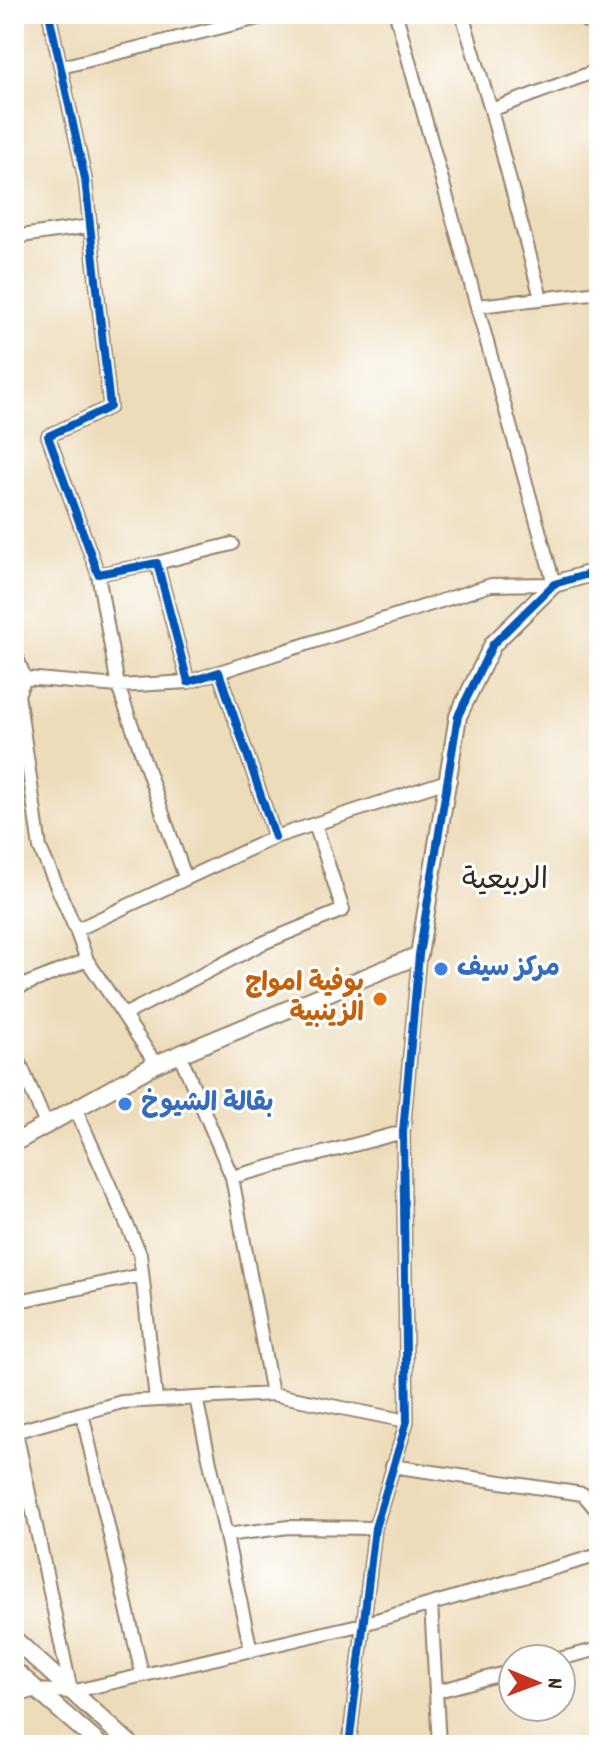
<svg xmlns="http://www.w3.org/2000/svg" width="613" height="1759" font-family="Dekko,'Playpen Sans Arabic',sans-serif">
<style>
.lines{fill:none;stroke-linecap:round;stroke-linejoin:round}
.street-casing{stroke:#94836c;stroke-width:16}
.secondary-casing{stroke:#94836c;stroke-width:20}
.street{stroke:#fff;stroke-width:12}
.secondary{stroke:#fff;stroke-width:16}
.cycleway-casing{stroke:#fff;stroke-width:13}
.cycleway{stroke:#0057b8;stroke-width:8}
.shop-dot{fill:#3f7fe0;stroke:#fff;stroke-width:3}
.food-dot{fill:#e8710a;stroke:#fff;stroke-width:3}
.labels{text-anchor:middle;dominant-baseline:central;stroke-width:6;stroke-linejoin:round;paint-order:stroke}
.shop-label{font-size:26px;font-weight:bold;fill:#366cbe;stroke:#fff;text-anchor:start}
.food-label{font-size:26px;font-weight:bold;fill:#c56008;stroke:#fff;text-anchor:end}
.quarter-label{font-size:30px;fill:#3b2a1e;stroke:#fff}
</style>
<rect width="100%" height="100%" fill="#fff"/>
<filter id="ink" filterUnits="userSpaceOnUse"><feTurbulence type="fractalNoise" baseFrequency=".0125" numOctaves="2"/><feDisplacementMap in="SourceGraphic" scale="16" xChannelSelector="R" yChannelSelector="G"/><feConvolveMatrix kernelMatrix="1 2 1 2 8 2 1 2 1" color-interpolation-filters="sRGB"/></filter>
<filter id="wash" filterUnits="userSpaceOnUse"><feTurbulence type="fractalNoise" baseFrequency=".006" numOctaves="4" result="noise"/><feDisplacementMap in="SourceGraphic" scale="32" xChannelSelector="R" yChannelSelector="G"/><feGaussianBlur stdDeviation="1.8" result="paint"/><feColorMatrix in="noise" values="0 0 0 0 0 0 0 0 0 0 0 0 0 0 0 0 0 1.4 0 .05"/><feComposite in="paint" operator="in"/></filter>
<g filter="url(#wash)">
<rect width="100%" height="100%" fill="#eddcba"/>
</g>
<g filter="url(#ink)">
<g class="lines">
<g class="street-casing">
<path id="street" d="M49,14l36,165 25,228 -62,29 50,138 59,-11 31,119 31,-10 56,165
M462,14l29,96
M585,14l2,8
M61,67l213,-53
M14,237l77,-11
M541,298l-50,-188 105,-39 3,7
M479,306l120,-14
M157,563l75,-19
M14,651l11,27h-11
M219,672l272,-87 63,-1 -158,-570
M185,877l-67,-191 70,-4
M76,930l-36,-82 -22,-154 7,-16 93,8 -20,-112
M14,989l73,-29
M124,1015l139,-72 80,-33 -28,-86
M14,1049l33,78
M180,1055l52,122 40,217
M156,1064l-69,-104 -11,-30 199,-93 175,-57
M76,1110l64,144 16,146
M232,1177l171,-45
M14,1302l128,-27
M196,1398l55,253
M82,1413l60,261
M14,1432l108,-30 150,-8 135,27
M16,1432l55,259
M392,1466l191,28 16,19
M226,1535l63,-8 86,1
M431,1604l8,141
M559,1659l40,-10
M438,1691l75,-20
M14,1697l22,-7 35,2 292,-68 236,-69
M349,1745l26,-217 32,-107 -4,-289 16,-177
M591,1745l8,-2"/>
</g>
<g class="secondary-casing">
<path id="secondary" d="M14,1143l142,-79 263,-109 39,-239 35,-72 61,-60 45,-13
M14,1639l117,106
M14,1670l86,75"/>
</g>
<use href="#street" class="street"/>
<use href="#secondary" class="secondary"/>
<g class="cycleway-casing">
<path id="cycleway" d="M49,14l36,165 25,228 -62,29 50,138 59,-11 31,119 31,-10 56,165
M349,1745l26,-217 32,-107 -4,-289 16,-177 39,-239 35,-72 61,-60 45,-13"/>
</g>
<use href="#cycleway" class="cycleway"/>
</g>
</g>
<g class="shop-dot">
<circle cx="441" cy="969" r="8"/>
<circle cx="125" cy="1104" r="8"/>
</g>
<circle class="food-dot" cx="380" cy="999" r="8"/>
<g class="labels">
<g class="shop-label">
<text x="457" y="969">مركز سيف</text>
<text x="141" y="1104">بقالة الشيوخ</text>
</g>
<g class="food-label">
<text x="364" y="984">بوفية امواج<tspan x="364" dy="30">الزينبية</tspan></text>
</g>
<g class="quarter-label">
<text x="505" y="882">الربيعية</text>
</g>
</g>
<rect width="613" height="1759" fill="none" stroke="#fff" stroke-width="48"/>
<g transform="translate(537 1683) rotate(91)"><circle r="38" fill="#ffffff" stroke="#b1aaa5" stroke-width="2"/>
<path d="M0-6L14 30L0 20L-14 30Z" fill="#c8321e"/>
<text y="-12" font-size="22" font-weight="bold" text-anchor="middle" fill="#3b2a1e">N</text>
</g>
</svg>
